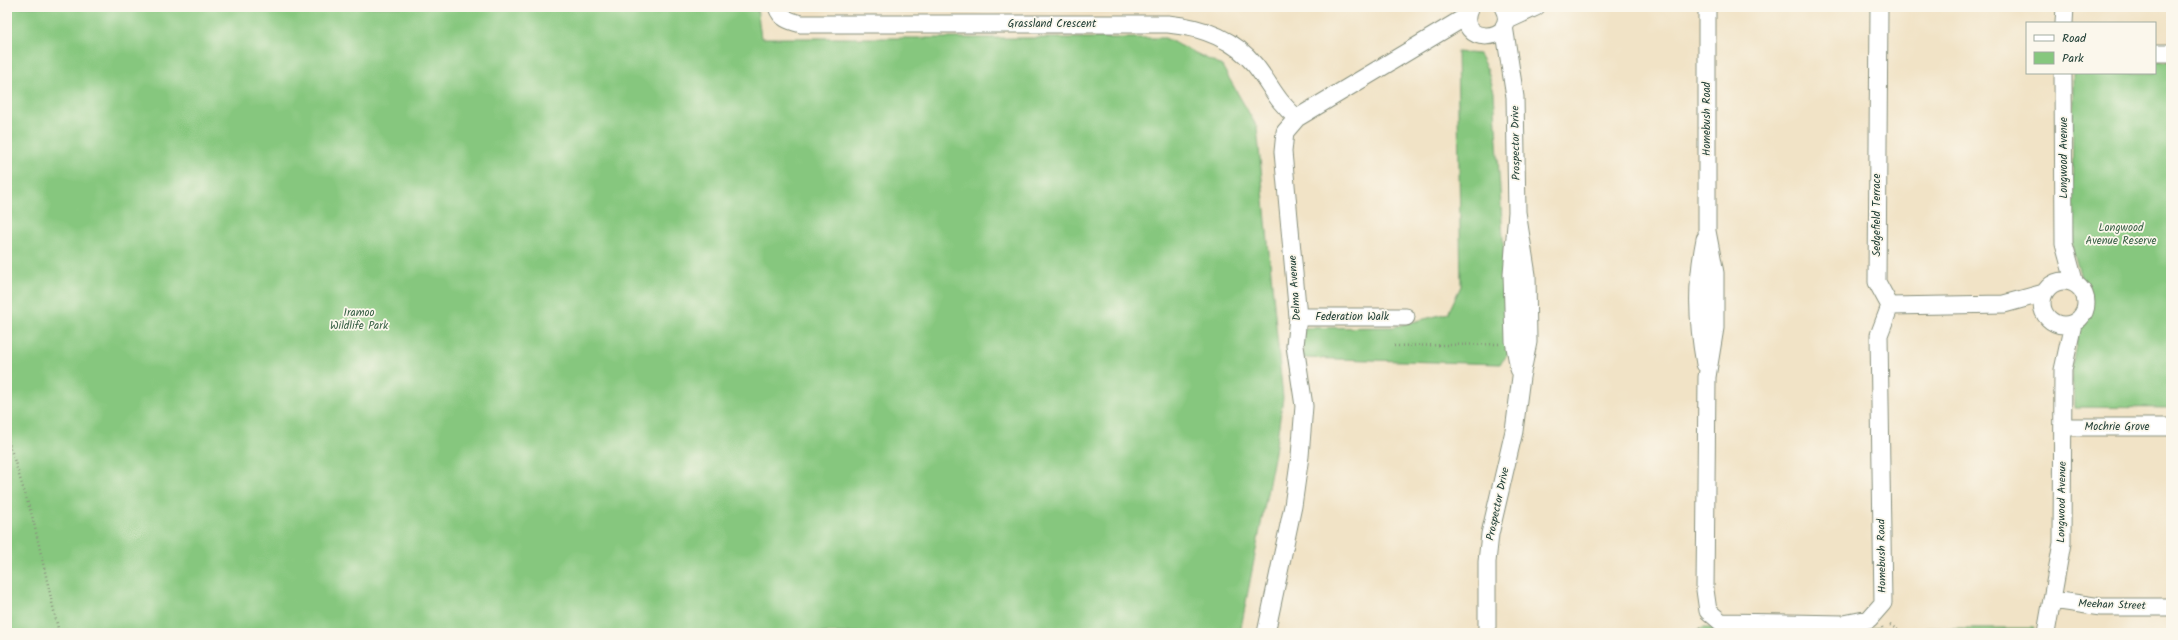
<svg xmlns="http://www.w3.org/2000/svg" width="2178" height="640" font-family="Kalam,sans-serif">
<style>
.green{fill:#86c77e;stroke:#528259}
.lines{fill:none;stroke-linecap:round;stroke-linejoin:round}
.street-casing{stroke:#88907d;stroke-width:19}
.path{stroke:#88907d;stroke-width:2.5;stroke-dasharray:1 3;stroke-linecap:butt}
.street{stroke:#fff;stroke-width:17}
.labels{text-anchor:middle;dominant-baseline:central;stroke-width:3.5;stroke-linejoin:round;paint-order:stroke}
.street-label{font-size:11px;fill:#1f3d34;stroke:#fbf7ec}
.park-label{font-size:11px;fill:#396046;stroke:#fbf7ec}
</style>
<rect width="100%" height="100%" fill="#fbf7ec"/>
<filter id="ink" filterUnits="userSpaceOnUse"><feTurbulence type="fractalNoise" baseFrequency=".025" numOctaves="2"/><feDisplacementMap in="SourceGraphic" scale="8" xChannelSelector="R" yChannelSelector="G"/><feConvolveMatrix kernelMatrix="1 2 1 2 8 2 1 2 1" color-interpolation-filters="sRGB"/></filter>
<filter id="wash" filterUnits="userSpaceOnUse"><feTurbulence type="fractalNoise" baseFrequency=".012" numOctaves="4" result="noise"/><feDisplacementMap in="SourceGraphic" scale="16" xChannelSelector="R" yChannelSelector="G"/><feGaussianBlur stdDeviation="0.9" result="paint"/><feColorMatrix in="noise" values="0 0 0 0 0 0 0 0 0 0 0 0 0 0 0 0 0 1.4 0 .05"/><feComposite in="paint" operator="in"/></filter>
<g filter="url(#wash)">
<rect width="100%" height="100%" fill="#f1e3c6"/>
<path class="green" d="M7,7h750l4,31h404l57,28 35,61 26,271 -8,54 -35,181h-1233z
M1457,52l22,2 8,15 7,23 16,260 -10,12 -197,-6v-30l90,-1 55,-14 13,-27z
M2155,61h16v347l-97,-1 -2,-41 7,-37 10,-18 2,-9 -1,-8 -8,-13 -10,-34 1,-172 1,-2h81z
M1704,628h330l-1,5h-346z"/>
</g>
<g filter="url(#ink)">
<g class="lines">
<g class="street-casing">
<path id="street" d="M777,7c4,12 13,14 24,17h367c33,3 65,14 87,41 16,20 21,36 42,53
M1470,7c-19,40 53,37 33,0
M1707,7v224l8,42v55l-8,49 -2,213 3,21 13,11 123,2 25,-5 14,-16 -4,-268 11,-29
M1879,7l-2,275 13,24 114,-2 40,-11
M1506,21l30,-14
M2064,23l1,-16
M1504,26l11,71 2,115 -5,62 2,67 5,28
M2155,53h16
M2063,73l1,171 11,40
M2042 303a22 22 0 1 1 44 0a22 22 0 1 1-44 0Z
M1298,317h108
M1705,364c-8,-45 -9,-80 0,-125
M2063,427h108
M2053,600l48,7h70
M1266,633l27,-127 7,-50 4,-50 -9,-60 3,-29 -15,-165 2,-20 12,-14 170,-102
M1487,633v-71l3,-28 24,-103 7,-54 7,-35 -1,-67 -10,-63
M2046,633l16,-90 1,-173 10,-46"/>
</g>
<path class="path" d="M1394,346l106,-2
M7,437l26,82 26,114
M1890,625l13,8h122
M1882,627l2,6
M1694,633l8,-6"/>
<use href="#street" class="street"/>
</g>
</g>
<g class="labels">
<g class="street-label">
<text x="1052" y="24">Grassland Crescent</text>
<text transform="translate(1707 119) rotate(-90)">Homebush Road</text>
<text transform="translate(1516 143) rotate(-91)">Prospector Drive</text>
<text transform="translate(2064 158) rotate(-90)">Longwood Avenue</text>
<text transform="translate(1877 215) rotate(-90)">Sedgefield Terrace</text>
<text transform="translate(1295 288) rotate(-94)">Delma Avenue</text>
<text x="1352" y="317">Federation Walk</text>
<text x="2117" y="427">Mochrie Grove</text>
<text transform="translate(2062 502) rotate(-89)">Longwood Avenue</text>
<text transform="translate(1498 504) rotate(-78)">Prospector Drive</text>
<text transform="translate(1882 556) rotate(-91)">Homebush Road</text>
<text transform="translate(2112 605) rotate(2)">Meehan Street</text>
</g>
<g class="park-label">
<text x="2121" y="228">Longwood<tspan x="2121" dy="13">Avenue Reserve</tspan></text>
<text x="359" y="313">Iramoo<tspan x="359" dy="13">Wildlife Park</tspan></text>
</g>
</g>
<rect width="2178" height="640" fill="none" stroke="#fbf7ec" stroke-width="24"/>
<rect x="2026" y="22" width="130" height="52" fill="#fbf7ec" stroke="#a3ada2"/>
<rect x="2034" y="35" width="20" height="6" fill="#ffffff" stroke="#a3ada2"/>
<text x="2062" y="42" font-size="12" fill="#1f3d34">Road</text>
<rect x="2034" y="52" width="20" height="12" fill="#86c77e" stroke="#a3ada2"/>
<text x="2062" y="62" font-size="12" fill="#1f3d34">Park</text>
</svg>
